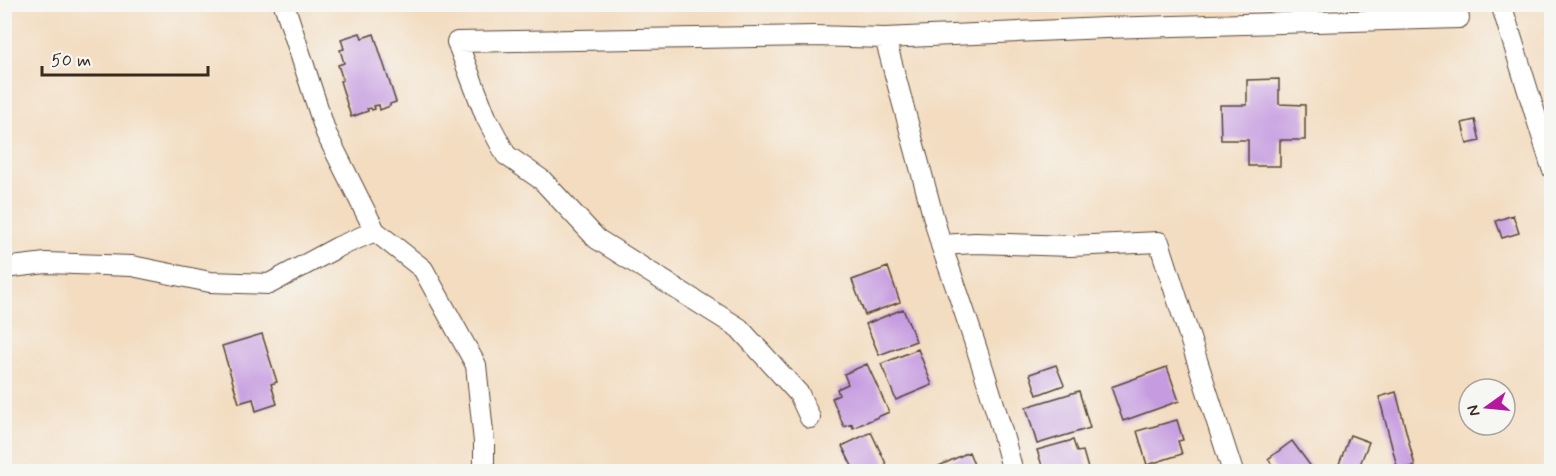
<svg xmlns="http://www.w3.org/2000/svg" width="1556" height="476" font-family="Mynerve,sans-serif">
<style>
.building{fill:#c69be0}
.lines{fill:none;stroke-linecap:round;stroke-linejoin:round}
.minor-casing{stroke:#574536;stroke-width:22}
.minor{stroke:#fff;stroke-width:20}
</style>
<rect width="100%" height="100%" fill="#f6f6f2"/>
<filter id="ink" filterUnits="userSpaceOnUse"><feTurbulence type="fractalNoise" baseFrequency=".0167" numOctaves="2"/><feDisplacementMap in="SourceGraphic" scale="12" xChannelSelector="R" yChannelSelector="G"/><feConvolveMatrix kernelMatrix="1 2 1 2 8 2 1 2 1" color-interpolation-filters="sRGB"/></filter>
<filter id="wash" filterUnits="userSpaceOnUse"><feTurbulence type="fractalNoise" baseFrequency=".008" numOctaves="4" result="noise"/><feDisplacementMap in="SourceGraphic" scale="24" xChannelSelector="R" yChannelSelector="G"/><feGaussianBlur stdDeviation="1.35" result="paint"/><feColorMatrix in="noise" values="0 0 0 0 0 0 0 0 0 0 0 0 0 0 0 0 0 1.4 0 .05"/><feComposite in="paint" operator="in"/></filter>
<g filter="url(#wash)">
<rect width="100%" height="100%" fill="#f3dcbf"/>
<g id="blocks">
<path class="building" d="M812,4h124v3h-124z
M360,33l2,5 12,-4 22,68 -6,2v2l-10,4 -1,-5 -5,1 1,3 -3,1 -1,-2 -4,1 1,2 -17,6 -11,-36 3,-1 -5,-15 6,-2 -4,-13 4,-1 -3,-10z
M1279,79v25l26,1v35h-25v26h-32v-26h-27l-1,-35h27v-25z
M1475,120l5,21 -13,3 -5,-21z
M1513,215l6,18 -17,5 -6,-17z
M888,267l12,35 -35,13 -13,-35z
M903,309l13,32 -37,14 -13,-31z
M262,334l15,48 -6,2 6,20 -21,7 -3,-12 -14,4 -17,-57z
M918,349l14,36 -36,15 -15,-36z
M867,364l22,48 -36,16 -1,-4 -8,3 -12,-29 7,-3 -2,-6 11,-5 -4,-10z
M1056,365l8,20 -27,10 -7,-21z
M1167,367l12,34 -56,20 -12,-34z
M1079,391l11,37 -53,16 -11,-37z
M1396,392l19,74 -17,4 -19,-73z
M1177,420l6,20 -5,1 4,13 -35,11 -10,-34z
M871,432l19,40h-35l-13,-26z
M1350,435l19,7 -12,30h-21z
M1073,440l4,12 6,-1 6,21h-25l-2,-5 -3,1 1,4h-16l-7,-22z
M1292,441l23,31h-38l-9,-13z
M969,452l8,20h-51z"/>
</g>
</g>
<g filter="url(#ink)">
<use href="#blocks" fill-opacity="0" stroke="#574536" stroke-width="1.5"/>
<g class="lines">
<g class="minor-casing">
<path id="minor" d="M284,4l42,129 49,98 48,38 53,96 8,77v30
M1501,4l51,164
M885,38l220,-10 354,-10
M941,245c27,75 52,149 72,227
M4,268l42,-5 86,3 78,16 59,2 69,-37 37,-16
M810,418l-11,-24 -60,-66 -142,-89 -55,-59 -36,-25 -20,-38 -29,-75 357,-6 71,2 56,207 34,-2 96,3 88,-4 74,230"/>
</g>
<use href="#minor" class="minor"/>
</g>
</g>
<rect width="1556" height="476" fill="none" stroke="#f6f6f2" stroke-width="24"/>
<g transform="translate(1487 407) rotate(255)"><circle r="28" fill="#f6f6f2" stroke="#aba49d" stroke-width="1.5"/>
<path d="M0-4.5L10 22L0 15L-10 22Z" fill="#b5179e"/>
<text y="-9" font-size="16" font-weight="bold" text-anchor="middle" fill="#3b2a1e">N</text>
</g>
<path d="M42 66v9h166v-9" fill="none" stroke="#3b2a1e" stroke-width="3"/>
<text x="51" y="66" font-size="18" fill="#3b2a1e" stroke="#f6f6f2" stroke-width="4.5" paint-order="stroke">50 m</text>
</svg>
